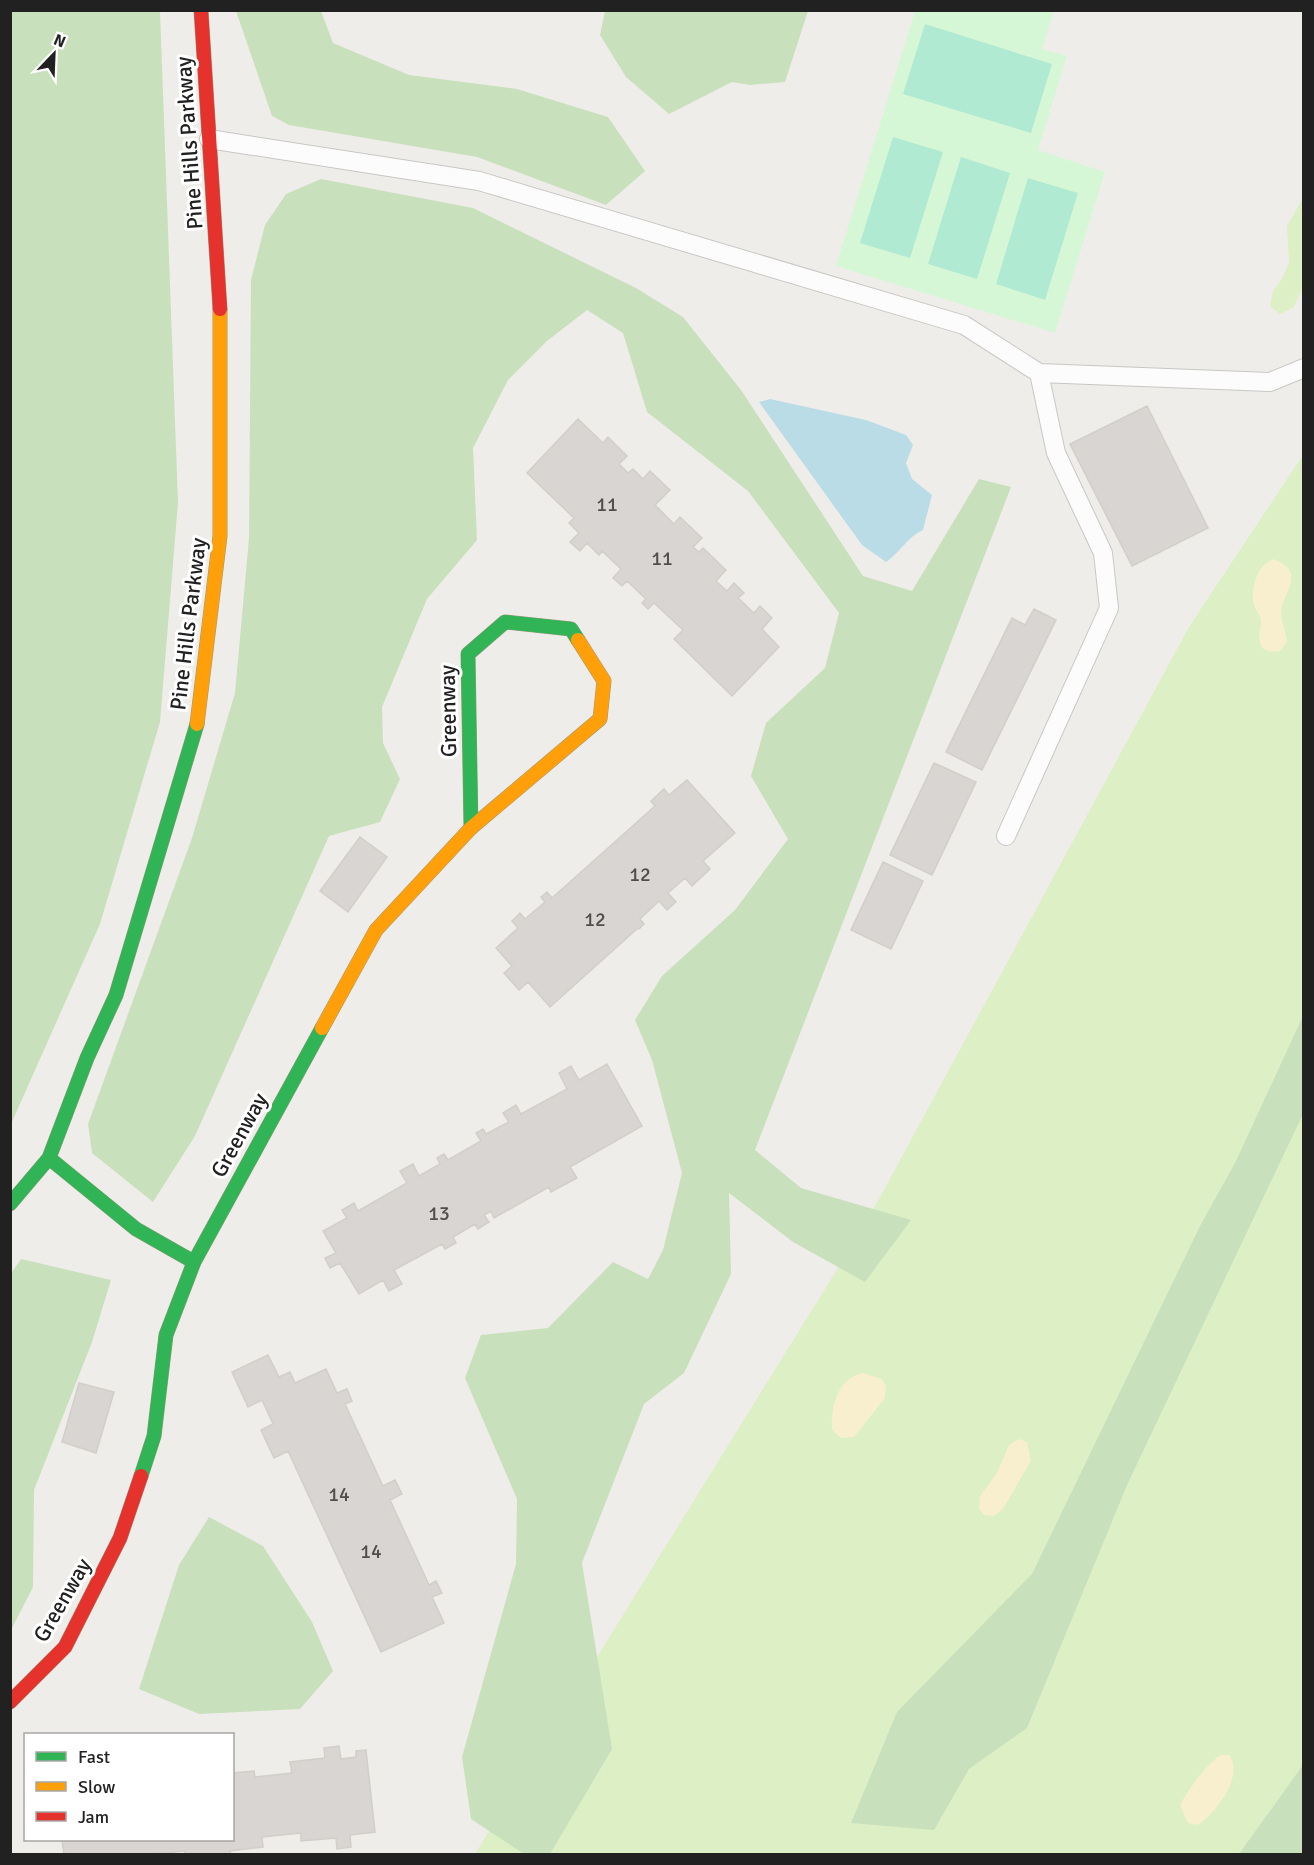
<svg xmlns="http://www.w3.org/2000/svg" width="1314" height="1865" font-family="Signika,sans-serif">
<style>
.grass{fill:#dcefc5}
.forest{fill:#c9e0bc}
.sand{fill:#f8efce}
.park{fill:#d6f7d6}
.pitch{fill:#b0ead2}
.water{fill:#badce6}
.building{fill:#d8d5d2;stroke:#d2ceca;stroke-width:1.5}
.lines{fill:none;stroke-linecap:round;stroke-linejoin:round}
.lane-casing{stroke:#c8c7c5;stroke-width:20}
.fast-casing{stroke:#999a80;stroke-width:15}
.slow-casing{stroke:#999a80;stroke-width:15}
.jam-casing{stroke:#999a80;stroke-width:15}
.lane{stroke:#fdfcfc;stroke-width:18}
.fast{stroke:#30b455;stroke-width:14}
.slow{stroke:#ff9f0a;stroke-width:14}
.jam{stroke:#e5322d;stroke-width:14}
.labels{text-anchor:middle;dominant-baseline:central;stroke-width:6;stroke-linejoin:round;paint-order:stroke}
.number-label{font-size:20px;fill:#4f4e4d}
.street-label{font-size:22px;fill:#212121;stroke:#fff}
</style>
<rect width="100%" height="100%" fill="#efede9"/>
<path class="grass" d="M1303,198v88l-9,21 -14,7 -10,-8 3,-15 9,-12 7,-17 -2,-36z
M1303,455v1399h-828l392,-633 322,-594z"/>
<path class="forest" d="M11,10l149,1 18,492 -18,219 -60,202 -89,200z
M236,11h85l12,32 76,32 108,14 91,28 37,54 -39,34 -129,-48 -188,-32 -17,-9z
M605,11v-1l203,1 -23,71 -35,3 -18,-3 -63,32 -43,-37 -26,-42z
M321,179l152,29 163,80 47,29 58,73 122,186 49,15 67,-112 32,8 -256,663 46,38 110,32 -46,62 -72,-40 -64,-49 2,81 -47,99 -40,31 -62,159 30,186 -62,105h-26l-53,-35 -9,-62 54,-193 1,-65 -52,-121 16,-43 67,-7 65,-66 35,17 15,-29 19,-77 -30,-113 -17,-40 27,-44 73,-66 53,-71 -37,-63 15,-53 59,-55 14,-55 -91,-122 -101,-79 -24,-79 -36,-23 -40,31 -39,39 -35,68 4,92 -50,59 -45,108 1,36 17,36 -20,43 -51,14 -134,300 -42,66 -61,-49 -4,-29 104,-286 43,-145 14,-155 2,-258 14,-55 21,-31z
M1303,1016v98l-176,371 -100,243 -58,41 -35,61 -83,-7 46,-111 135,-138 168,-348 36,-65z
M21,1259l90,21 -19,62 -58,148 -1,97 -22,43 -1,-355z
M209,1517l54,29 49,76 21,49 -33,38 -101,5 -60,-25 40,-124z
M1303,1765v89h-64z"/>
<path class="sand" d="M1273,559c36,13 8,35 8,54 0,8 5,19 6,29l-7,9c-6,1 -12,2 -17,-3 -7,-7 -2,-19 -2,-28 -1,-5 -4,-8 -6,-12 -6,-17 1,-42 18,-49z
M863,1373l19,6 4,8 -1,11 -31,39 -13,1 -9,-8c-1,-23 5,-52 31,-57z
M1019,1439l8,3 4,19 -28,48 -9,7 -10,-1 -5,-6 1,-13 17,-23 12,-28z
M1221,1755h8c16,20 -13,58 -31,70l-10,-2 -8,-18c8,-15 27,-42 41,-50z"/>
<path class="park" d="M915,11h139l-12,38 25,7 -29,94 67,22 -50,161 -219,-67z"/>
<path class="pitch" d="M925,24l127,40 -21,69 -128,-39z
M893,137l50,15 -33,106 -50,-15z
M961,157l49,16 -33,106 -49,-15z
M1028,178l50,15 -33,107 -49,-16z"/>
<path class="water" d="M770,399l96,21 40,15 7,10 -7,18 6,16 20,16 -9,35c-16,7 -22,22 -37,32l-24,-17 -103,-143z"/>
<path class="building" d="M1147,406l61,122 -76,38 -62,-122z
M578,419l25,24 5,-6 19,19 -8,8 9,9 5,-4 10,10 7,-8 20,19 -15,15 19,19 6,-7 22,21 -9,9 6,5 4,-4 23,22 -10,11 11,10 7,-8 10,10 -6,5 16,15 6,-7 12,12 -10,11 17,18 -47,49 -58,-57 9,-9 -29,-27 -6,6 -6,-6 4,-4 -19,-18 -5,5 -9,-8 8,-9 -19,-18 -3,4 -12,-12 -7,8 -10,-9 9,-9 -10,-10 5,-5 -47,-45z
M1034,609l22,11 -74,150 -36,-18 66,-134 13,7z
M934,763l42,19 -44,93 -42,-20z
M687,780l48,53 -32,28 7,8 -18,17 -7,-8 -17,15 8,9 -9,8 -8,-9 -19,18 4,5 -5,5 -1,-1 -88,79 -22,-25 -9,8 -15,-17 8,-7 -16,-18 22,-20 -6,-7 8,-8 5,6 20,-17 -4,-5 6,-5 5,6 103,-92 -4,-5 13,-12 5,6z
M360,837l27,20 -39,55 -28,-21z
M883,862l40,19 -32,68 -40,-19z
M607,1064l35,62 -72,41 7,11 -26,14 -2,-5 -55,31 -3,-7 -7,4 5,7 -11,7 -3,-5 -22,13 3,6 -11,6 -3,-5 -48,26 8,14 -13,7 -6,-11 -24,14 -19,-31 -10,5 -5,-10 11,-5 -13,-22 24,-13 -5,-8 12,-7 4,8 49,-28 -7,-12 13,-7 6,12 21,-12 -3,-6 7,-4 4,6 33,-19 -5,-8 7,-4 3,5 23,-12 -6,-9 13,-8 5,9 46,-25 -8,-16 12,-7 8,14z
M268,1355l11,22 11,-5 5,11 31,-14 11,24 10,-4 5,12 -7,3 38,82 12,-6 7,14 -12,6 39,85 7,-4 6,12 -10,4 12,26 -63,29 -93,-201 -14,7 -13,-28 12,-6 -11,-24 -14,7 -16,-35z
M79,1383l35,9 -18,61 -34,-11z
M339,1746l2,13 15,-2v-6l10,-1 9,82 -25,3 1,12 -14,2 -1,-11 -35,3v-8l-39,4 1,10 -33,4 1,3h-46v-3l-31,3h-90l-2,-14h170v-67l22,-2 1,6 37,-4 -2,-11 35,-4 -1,-10z"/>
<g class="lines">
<g class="lane-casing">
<path id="lane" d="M209,139l270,42 485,144 75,48 231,9 34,-14
M1006,836l103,-228 -6,-55 -47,-100 -17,-80"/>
</g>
<g class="fast-casing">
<path id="fast" d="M471,828l-3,-174 37,-32 66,7 7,11
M49,1158l87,71 58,33 128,-234
M10,1204l39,-46 38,-100 29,-63 81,-271
M141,1476l13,-40 12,-101 28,-73"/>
</g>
<g class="slow-casing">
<path id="slow" d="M197,724l23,-188v-227
M322,1028l54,-98 95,-102 129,-109 4,-38 -26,-41"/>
</g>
<g class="jam-casing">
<path id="jam" d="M201,10l19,299
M10,1702l55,-55 55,-109 21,-62"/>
</g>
<use href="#lane" class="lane"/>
<use href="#fast" class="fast"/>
<use href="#slow" class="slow"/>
<use href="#jam" class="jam"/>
</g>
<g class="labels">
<g class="number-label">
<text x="607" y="504">11</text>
<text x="662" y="558">11</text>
<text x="640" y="874">12</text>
<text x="595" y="919">12</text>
<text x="439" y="1213">13</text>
<text x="339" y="1494">14</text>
<text x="371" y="1551">14</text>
</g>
<g class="street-label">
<text transform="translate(189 143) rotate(-94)">Pine Hills Parkway</text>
<text transform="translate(188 624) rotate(-83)">Pine Hills Parkway</text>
<text transform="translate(448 711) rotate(-91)">Greenway</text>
<text transform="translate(239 1135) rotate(-61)">Greenway</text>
<text transform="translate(62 1600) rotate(-60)">Greenway</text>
</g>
</g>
<rect width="1314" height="1865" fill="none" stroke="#212121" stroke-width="24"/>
<rect x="24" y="1733" width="210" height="108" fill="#ffffff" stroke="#a6a6a6" stroke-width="1.5"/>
<rect x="36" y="1752" width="30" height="9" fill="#30b455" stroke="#a6a6a6" stroke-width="1.5"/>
<text x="78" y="1763" font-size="18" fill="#212121">Fast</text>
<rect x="36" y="1782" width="30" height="9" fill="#ff9f0a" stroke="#a6a6a6" stroke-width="1.5"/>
<text x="78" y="1793" font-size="18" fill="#212121">Slow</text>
<rect x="36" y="1812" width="30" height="9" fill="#e5322d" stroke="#a6a6a6" stroke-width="1.5"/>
<text x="78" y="1823" font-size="18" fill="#212121">Jam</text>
<g transform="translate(54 54) rotate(23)" stroke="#ffffff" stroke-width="4.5" paint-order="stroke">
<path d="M0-4.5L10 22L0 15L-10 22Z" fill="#212121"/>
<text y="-9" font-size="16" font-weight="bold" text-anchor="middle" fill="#212121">N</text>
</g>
</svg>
